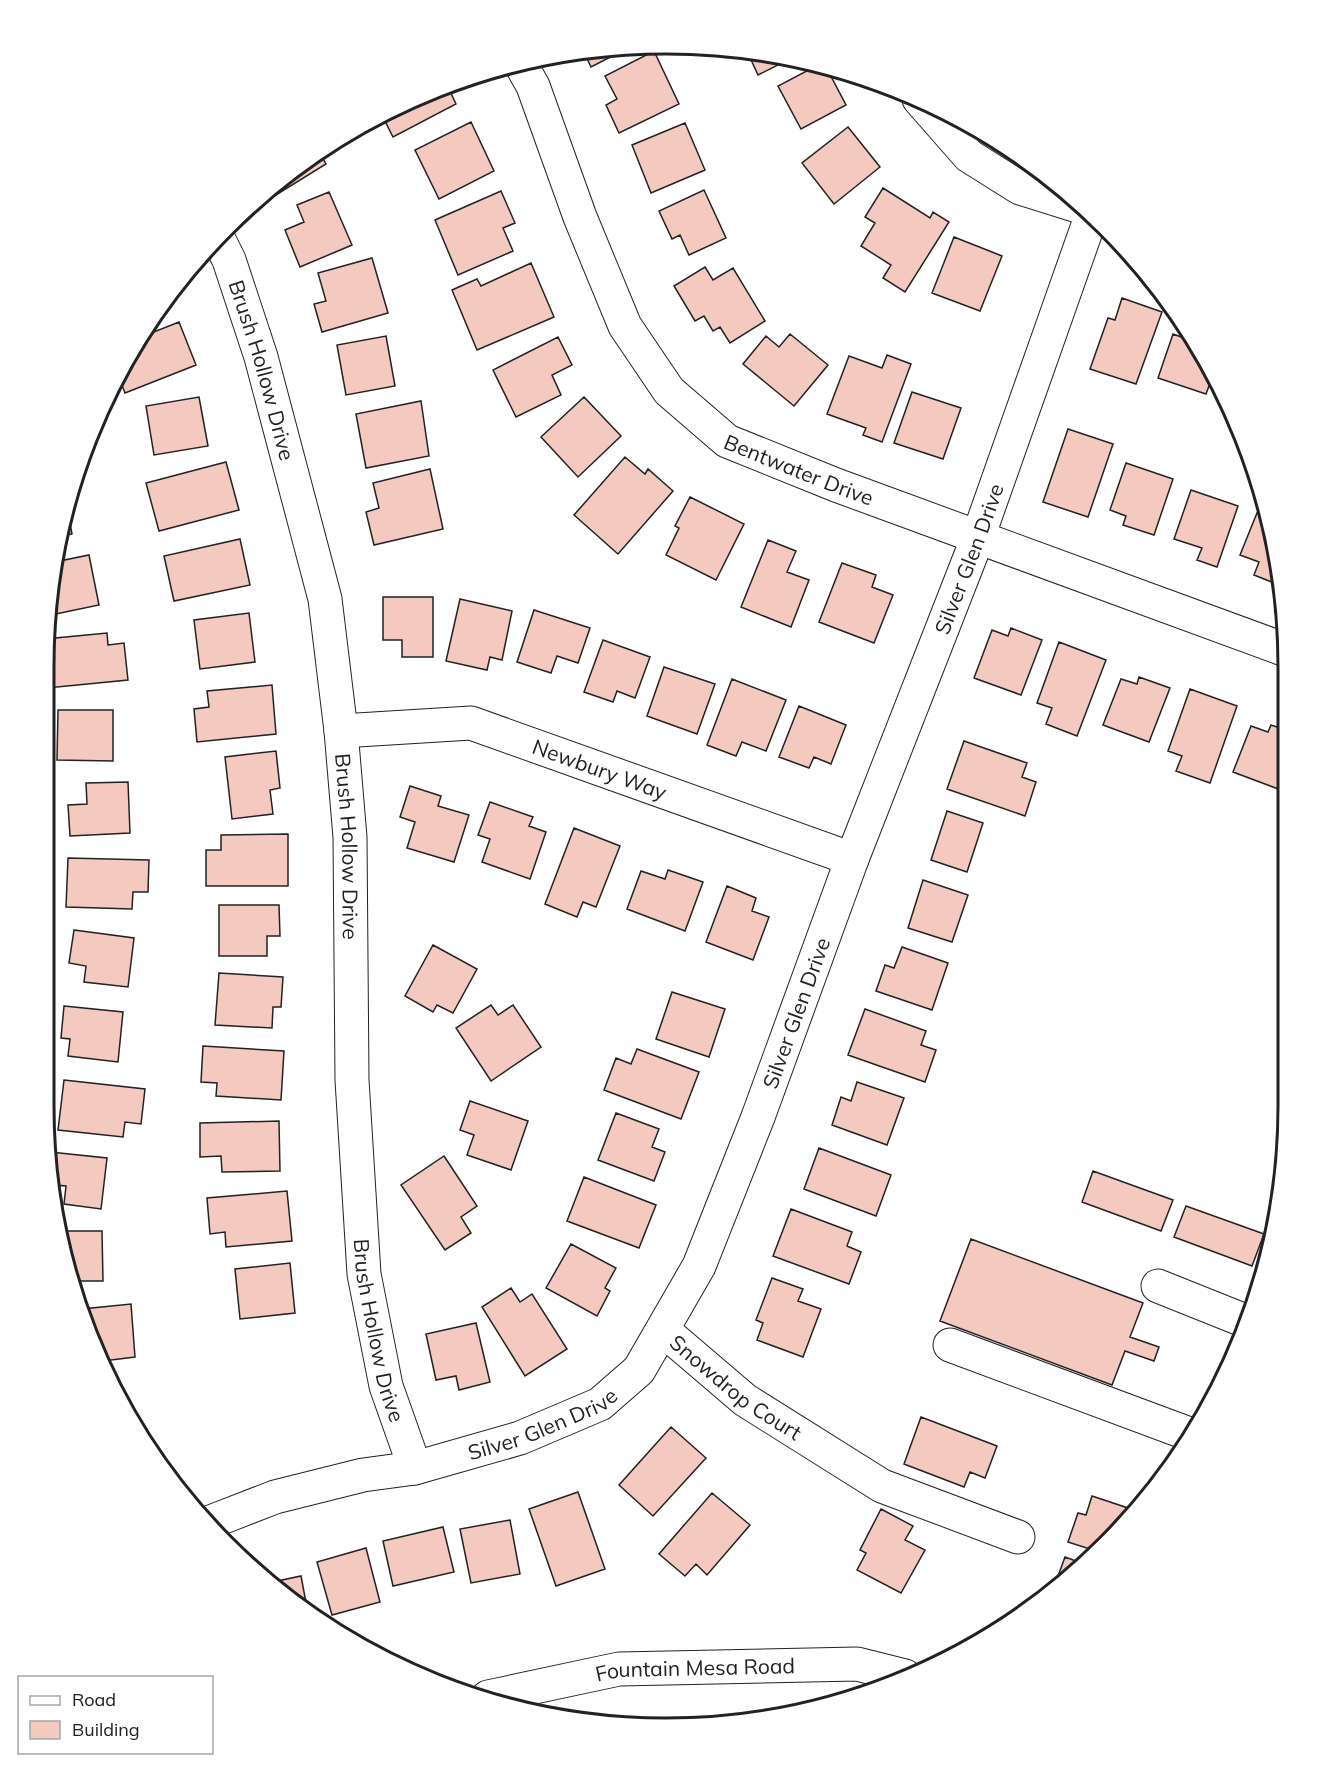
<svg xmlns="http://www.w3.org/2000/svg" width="1332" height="1772" font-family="Mulish,sans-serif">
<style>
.building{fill:#f3c9c0;stroke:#222;stroke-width:1.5}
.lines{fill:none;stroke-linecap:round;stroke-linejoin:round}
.minor-casing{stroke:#222;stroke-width:35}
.major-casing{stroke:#222;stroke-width:35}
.minor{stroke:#fff;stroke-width:33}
.major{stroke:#fff;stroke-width:33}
.labels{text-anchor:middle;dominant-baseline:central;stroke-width:4.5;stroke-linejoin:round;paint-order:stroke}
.street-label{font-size:21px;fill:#222;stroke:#fff}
.rim{fill:none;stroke:#222;stroke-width:3}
</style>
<rect width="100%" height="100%" fill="#fff"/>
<path class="building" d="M630,47l-39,20 -7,-15z
M654,51l25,53 -60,29 -13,-28 11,-6 -12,-23z
M747,51l40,4 7,2 -36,18z
M818,65l8,2 20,38 -45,24 -23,-43z
M447,85l9,19 -63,33 -11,-22 45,-24z
M471,122l23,49 -55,28 -24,-49z
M685,123l20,47 -54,23 -19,-48z
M848,127l32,40 -46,37 -32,-41z
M318,150l8,14 -50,31 -4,-7z
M883,188l47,30 3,-6 16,10 -44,70 -22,-14 8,-13 -30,-19 14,-23 -10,-6z
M704,190l22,48 -37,17 -9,-20 -8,4 -13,-28z
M501,191l14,32 -12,5 10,23 -55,24 -23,-55z
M329,192l23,53 -52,22 -15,-37 19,-8 -7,-17z
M954,237l48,19 -22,55 -48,-18z
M372,258l16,55 -66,19 -8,-28 12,-3 -8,-28z
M531,263l23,54 -77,33 -25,-60 25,-11 4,7z
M705,267l8,13 20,-12 32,53 -35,22 -10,-16 -7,4 -9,-15 -9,5 -21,-35z
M1122,298l40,14 -26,72 -46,-15 18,-51 7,2z
M179,322l17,43 -71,28 -7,-18 23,-38z
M790,334l38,31 -34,41 -51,-42 23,-28 13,11z
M1173,334l19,7 1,-3 20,37 -7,19 -48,-16z
M386,336l9,50 -49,9 -9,-50z
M558,337l14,28 -20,10 9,20 -45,22 -23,-47z
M887,355l24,9 -29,78 -19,-7 3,-7 -39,-14 22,-58 33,12z
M912,392l49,16 -18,51 -49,-16z
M199,397l9,49 -54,9 -8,-49z
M584,397l37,39 -43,41 -37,-40z
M421,401l8,55 -63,12 -10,-54z
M1068,429l45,15 -25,73 -45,-15z
M625,457l20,17 3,-5 25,22 -55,63 -44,-39z
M226,462l13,48 -80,21 -13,-48z
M1126,463l47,16 -19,56 -31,-10 3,-9 -16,-6z
M430,469l13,60 -69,16 -8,-33 13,-4 -6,-25z
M1191,490l47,16 -21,61 -20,-7 5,-12 -28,-9z
M690,497l54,27 -28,56 -50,-25 13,-27 -4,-2z
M66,502l6,32 -13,3 6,-32z
M1257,513l8,2 17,71 -28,-11 5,-13 -19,-7z
M240,539l10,46 -76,16 -10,-45z
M768,540l28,11 -9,21 22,8 -18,47 -50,-20z
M89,555l10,50 -53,11 9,-54z
M842,563l34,12 -4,12 21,8 -19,48 -55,-21z
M383,597h50v60h-31v-17h-19z
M460,599l52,12 -10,49 -12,-3 -3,13 -41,-9z
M534,610l56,18 -12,35 -21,-7 -6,17 -34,-11z
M249,613l6,49 -55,7 -6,-49z
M1011,628l31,12 -21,55 -47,-17 18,-48 16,6z
M107,633l1,12 16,-2 4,37 -81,8 -2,-49z
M603,640l47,17 -15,41 -18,-7 -4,11 -29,-10z
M1059,642l47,18 -29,76 -31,-12 6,-16 -15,-5z
M664,667l51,17 -18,50 -50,-18z
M1139,677l31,11 -21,54 -46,-17 18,-46 16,5z
M732,679l54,21 -20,51 -24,-9 -6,14 -29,-11z
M272,685l4,49 -79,8 -3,-33 15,-2 -2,-16z
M1190,689l47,17 -27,77 -34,-12 6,-15 -14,-5z
M799,706l47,19 -15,39 -17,-7 -5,11 -30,-11z
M58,710h55v51l-56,-1z
M1271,725l12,4v55l-2,6 -48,-18 18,-46 17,6z
M964,741l63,22 -5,14 14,5 -11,34 -78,-27z
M276,751l4,37 -10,2 3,24 -41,5 -7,-62z
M128,782l2,51 -60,3 -2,-31 19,-1 -1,-21z
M410,786l31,10 -3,10 31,9 -15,47 -47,-14 8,-26 -15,-5z
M490,802l43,15 -4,9 17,6 -16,47 -48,-17 8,-23 -12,-4z
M947,811l36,12 -16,49 -36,-12z
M574,828l46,18 -24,61 -13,-5 -6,15 -32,-13z
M288,834v52h-82v-36h15v-15z
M68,858l81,2 -1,32h-15l-1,17 -66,-2z
M668,870l35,12 -18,49 -58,-22 14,-38 24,8z
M923,880l45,15 -16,47 -44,-14z
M727,886l29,12 -4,13 17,6 -16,43 -47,-18z
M219,905h60l1,31h-13v20h-48z
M74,930l60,8 -6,49 -44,-5 2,-16 -17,-3z
M433,945l44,24 -24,44 -16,-8 -4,7 -28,-16z
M902,947l46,16 -16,47 -56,-19 9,-26 9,3z
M219,973l64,4 -2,30h-8l-1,21 -57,-3z
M672,992l53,17 -16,48 -53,-18z
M491,1005l7,10 15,-10 28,42 -50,34 -35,-53z
M64,1006l59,6 -5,50 -50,-6 2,-17 -9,-1z
M865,1009l61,22 -5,14 15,5 -11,32 -77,-27z
M203,1046l81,5 -3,49 -65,-4 1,-13 -16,-1z
M637,1049l62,23 -18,47 -77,-29 12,-32 15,6z
M64,1080l81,9 -4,35 -16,-2 -2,15 -65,-7z
M857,1082l47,16 -17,47 -55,-20 9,-28 10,4z
M470,1101l58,20 -17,49 -44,-15 7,-20 -14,-5z
M616,1113l43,16 -7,18 13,5 -11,29 -56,-21z
M279,1121l1,50 -58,1 -1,-16 -21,1v-34z
M819,1148l72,27 -15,41 -72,-27z
M50,1152l57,6 -6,51 -37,-5 2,-18 -12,-1z
M444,1156l33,50 -16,11 10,16 -26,17 -44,-65z
M1093,1171l80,29 -12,31 -79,-29z
M584,1177l72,28 -17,43 -72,-27z
M287,1191l5,50 -66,6 -1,-15 -15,2 -3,-36z
M1186,1206l78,28 -12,32 -78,-29z
M791,1209l61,23 -5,14 14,6 -12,32 -76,-28z
M60,1231h42l1,50h-32l-6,-14z
M971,1239l172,64 -13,34 29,10 -5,14 -29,-10 -13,34 -172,-64z
M571,1244l45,24 -11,20 5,3 -13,25 -51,-28z
M290,1263l5,50 -55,6 -5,-50z
M772,1278l31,11 -5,12 23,8 -18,48 -46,-17 6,-17 -7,-3z
M511,1288l9,14 12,-8 35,55 -42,27 -43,-69z
M131,1304l4,53 -32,4 -21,-52z
M476,1323l14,59 -31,8 -3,-14 -20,4 -10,-46z
M921,1417l76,29 -12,32 -15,-6 -6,15 -60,-23z
M671,1427l35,31 -53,58 -34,-31z
M578,1492l27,77 -49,17 -27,-77z
M712,1493l38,32 -43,50 -11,-11 -11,12 -26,-22z
M1092,1496l42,14 -28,36 -7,6 -31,-10 10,-29 8,2z
M881,1509l32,17 -8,14 20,10 -24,43 -44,-23 9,-17 -6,-3z
M510,1520l10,54 -49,9 -11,-54z
M443,1527l11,45 -61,14 -10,-45z
M366,1548l14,54 -48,13 -15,-53z
M1065,1557l19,7 -31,26z
M301,1576l7,37 -21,-13 -19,-17z"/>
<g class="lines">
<g class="minor-casing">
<g id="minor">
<path id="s1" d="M520,63l13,23 47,131 45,109 44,65 58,50 109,44 447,164"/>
<path d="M919,99l50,57 51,32 64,20"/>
<path id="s2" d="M217,236l12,24 32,97 64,242 16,132 9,106 2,243 12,194 22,112 29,82"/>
<path id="s3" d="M341,731l130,-8 381,136"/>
<path d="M1158,1286l90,36"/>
<path id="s4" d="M663,1330l82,70 137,86 136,51"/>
<path d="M950,1345l242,90"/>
<path id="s5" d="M208,1523l67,-26 88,-22 52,-7 105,-30 80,-34 39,-34 60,-104 59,-149 94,-258 126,-322 114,-323"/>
</g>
</g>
<g class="major-casing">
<g id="major">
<path id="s6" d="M488,1697l131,-28 238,-5 48,12"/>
</g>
</g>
<use href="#minor" class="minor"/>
<use href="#major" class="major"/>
</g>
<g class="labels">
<g class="street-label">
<text stroke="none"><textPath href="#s2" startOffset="142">Brush Hollow Drive</textPath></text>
<text stroke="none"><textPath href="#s1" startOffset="516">Bentwater Drive</textPath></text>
<text stroke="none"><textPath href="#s5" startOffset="1340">Silver Glen Drive</textPath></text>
<text stroke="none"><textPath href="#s3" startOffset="267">Newbury Way</textPath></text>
<text stroke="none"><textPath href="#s2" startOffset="628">Brush Hollow Drive</textPath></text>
<text stroke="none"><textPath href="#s5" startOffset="854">Silver Glen Drive</textPath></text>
<text stroke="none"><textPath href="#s2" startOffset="1114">Brush Hollow Drive</textPath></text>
<text stroke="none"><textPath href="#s4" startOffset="93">Snowdrop Court</textPath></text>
<text stroke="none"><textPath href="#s5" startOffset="350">Silver Glen Drive</textPath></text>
<text stroke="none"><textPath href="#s6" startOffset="210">Fountain Mesa Road</textPath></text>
</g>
</g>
<path d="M0 0H1332V1772H0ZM666 54H666A612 612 0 0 1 1278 666V1106A612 612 0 0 1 666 1718H666A612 612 0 0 1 54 1106V666A612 612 0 0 1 666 54Z" fill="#fff" fill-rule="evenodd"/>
<path class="rim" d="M666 54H666A612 612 0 0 1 1278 666V1106A612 612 0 0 1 666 1718H666A612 612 0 0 1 54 1106V666A612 612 0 0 1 666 54Z"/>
<rect x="18" y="1676" width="195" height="78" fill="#ffffff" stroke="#a7a7a7" stroke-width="1.5"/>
<rect x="30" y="1696" width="30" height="9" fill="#ffffff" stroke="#a7a7a7" stroke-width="1.5"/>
<text x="72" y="1706" font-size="18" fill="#222222">Road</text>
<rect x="30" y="1721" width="30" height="18" fill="#f3c9c0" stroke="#a7a7a7" stroke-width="1.5"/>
<text x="72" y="1736" font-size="18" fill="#222222">Building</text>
</svg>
